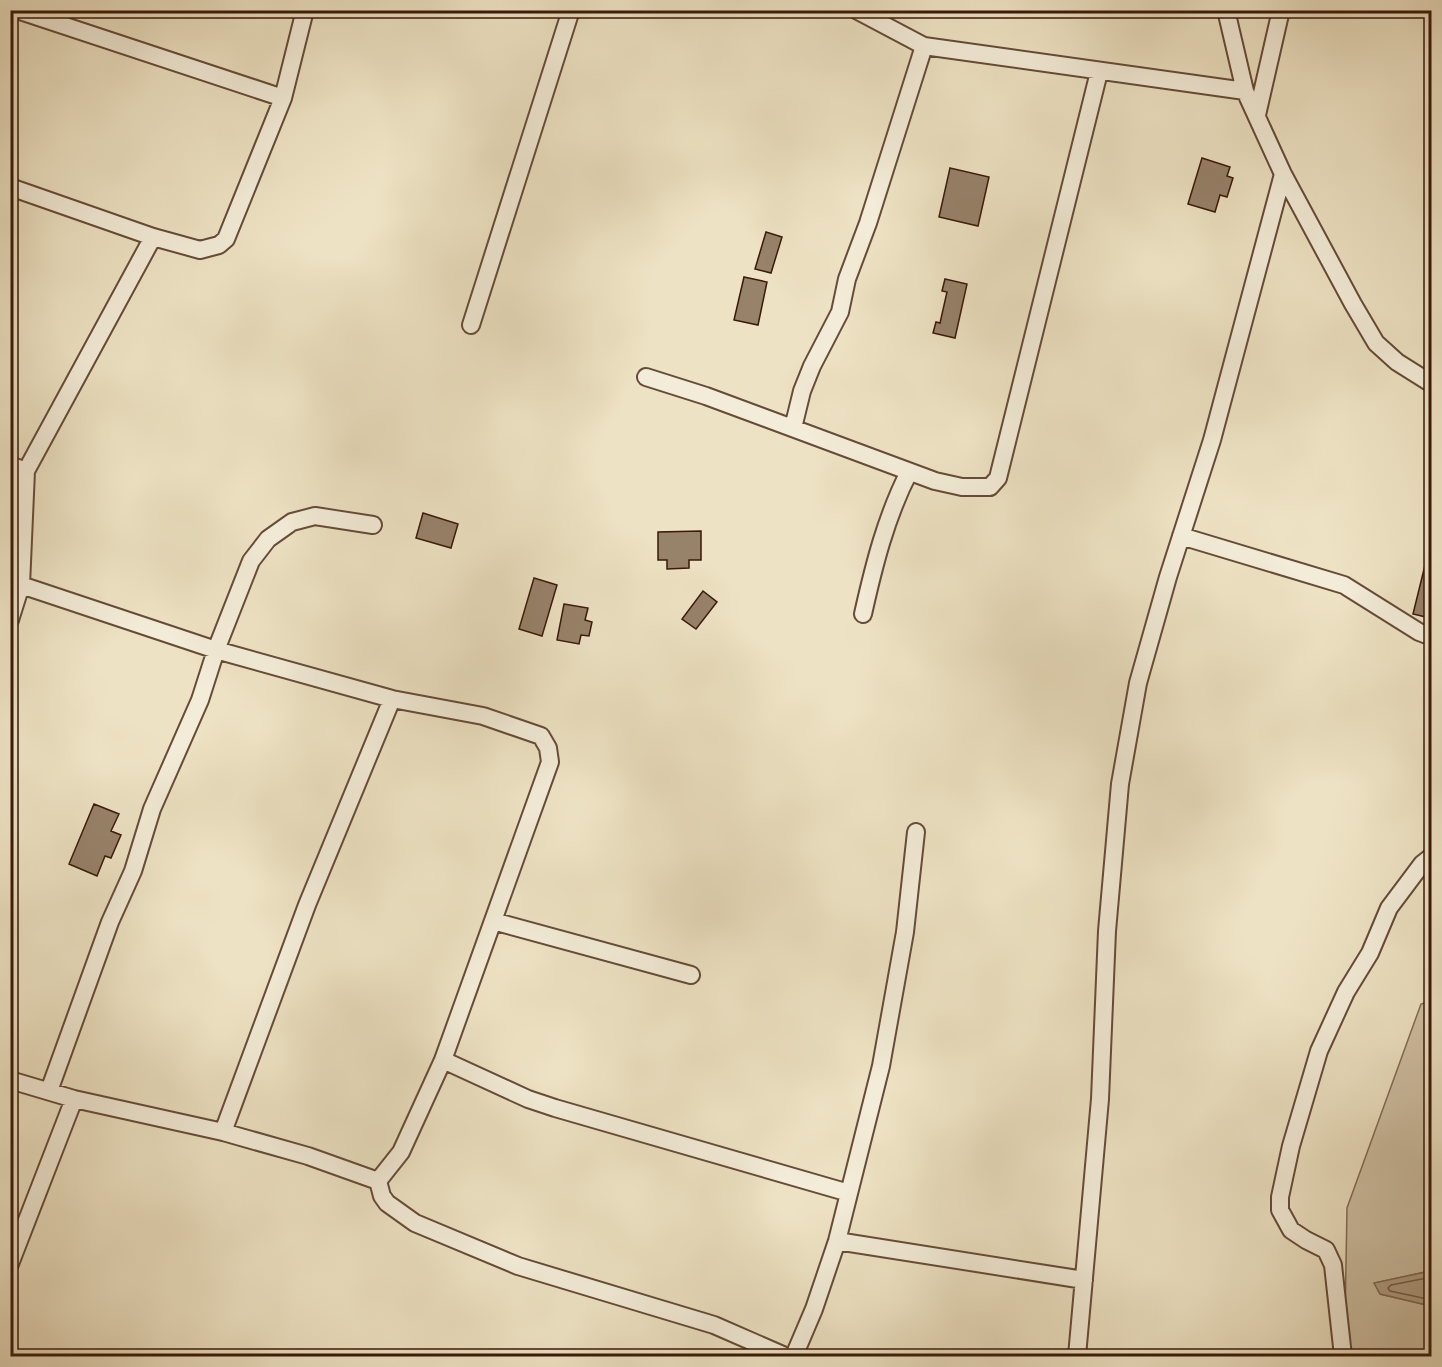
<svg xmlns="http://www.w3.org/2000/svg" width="1442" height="1367" font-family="'Sorts Mill Goudy',serif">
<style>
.green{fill:#cec0a4;stroke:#846c57;stroke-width:1.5}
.water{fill:#b09e84;stroke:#806953;stroke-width:1.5}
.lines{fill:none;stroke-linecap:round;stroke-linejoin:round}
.shore{stroke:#745c47;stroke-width:1.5}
.building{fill:#97826a;stroke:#39190a;stroke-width:1.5}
.minor-casing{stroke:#664b38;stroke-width:20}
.minor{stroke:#f3ecd8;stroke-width:16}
</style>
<rect width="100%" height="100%" fill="#ede2c3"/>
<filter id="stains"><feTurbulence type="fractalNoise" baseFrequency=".00333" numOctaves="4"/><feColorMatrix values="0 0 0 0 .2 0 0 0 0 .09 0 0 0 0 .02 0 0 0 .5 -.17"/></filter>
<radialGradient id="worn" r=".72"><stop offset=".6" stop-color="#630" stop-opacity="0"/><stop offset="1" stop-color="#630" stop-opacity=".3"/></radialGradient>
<path class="green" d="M1431,1001v266l-1,4 -55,12 5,11 51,12v50h-79l-7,-35 2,-113 74,-204z"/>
<path class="water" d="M1431,1267v39l-51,-12 -6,-11 56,-12z"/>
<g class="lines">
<path class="shore" d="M1432,1277l-41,8 -3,3 2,3 42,9"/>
</g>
<path class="building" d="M1202,158l28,9 -3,9 6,2 -6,19 -7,-2 -5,17 -27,-8z
M950,168l39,9 -11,49 -39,-9z
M766,232l16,5 -11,36 -16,-4z
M744,277l23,5 -9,43 -24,-5z
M945,279l22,5 -12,54 -22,-5 3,-11 4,1 7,-31 -5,-1z
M423,513l35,11 -7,24 -35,-10z
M701,531v29h-12v8l-22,1v-9h-9v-28z
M1428,553l4,1 -2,64 -17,-4z
M534,578l23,7 -15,51 -23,-7z
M703,591l14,11 -21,27 -14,-10z
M564,604l24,4 -3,12 7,2 -3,14 -8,-1 -2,9 -22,-4z
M94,804l25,10 -8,17 10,4 -10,23 -6,-2 -8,20 -28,-12z"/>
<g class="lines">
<g class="minor-casing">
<path id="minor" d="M17,10l266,88
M856,10l68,36 321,45
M1226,10l19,81 38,83 70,130 23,39 21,19 35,22
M1257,115l24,-105
M10,187l143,50 47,13 19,-5 7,-6 57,-141 22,-88
M471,325l100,-315
M646,377l60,19 229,85 27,6h28l8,-9 101,-406
M793,428l9,-37 10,-25 28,-54 7,-33 21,-56 56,-177
M10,465l16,6
M1181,536l163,49 75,47 13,5
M21,585l195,65 176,49 91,17 58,20 7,12 2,14 -107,298 -42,92 -23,29
M863,614c11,-49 23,-97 46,-142
M10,620l11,-35 5,-114 127,-234
M493,921l198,54
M443,1060l85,39 27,9 294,85
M10,1080l64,19 149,33 85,24 70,25
M49,1091l61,-169 23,-51 19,-62 48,-109 16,-50 35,-89 17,-22 24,-17 23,-6 58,9
M223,1132l84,-227 85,-206
M378,1181l4,15 5,7 28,20 103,43 196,59 71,31
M837,1241l247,39
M10,1264l64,-165
M794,1356l20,-47 23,-68 44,-175 24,-134 11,-100
M1077,1356l23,-257 7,-168 13,-147 18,-101 30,-106 44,-137 71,-266
M1343,1356l-10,-91 -7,-15 -20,-10 -15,-10 -11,-20v-13l11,-51 28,-95 27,-59 24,-39 19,-45 33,-44 10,-8"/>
</g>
<use href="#minor" class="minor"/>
</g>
<rect width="1442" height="1367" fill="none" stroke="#ede2c3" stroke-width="36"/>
<rect x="12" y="12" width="1418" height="1343" fill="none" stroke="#39190a" stroke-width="3"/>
<rect x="18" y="18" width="1406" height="1331" fill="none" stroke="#39190a" stroke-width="1.5"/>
<rect width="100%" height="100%" filter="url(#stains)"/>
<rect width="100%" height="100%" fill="url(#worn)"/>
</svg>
